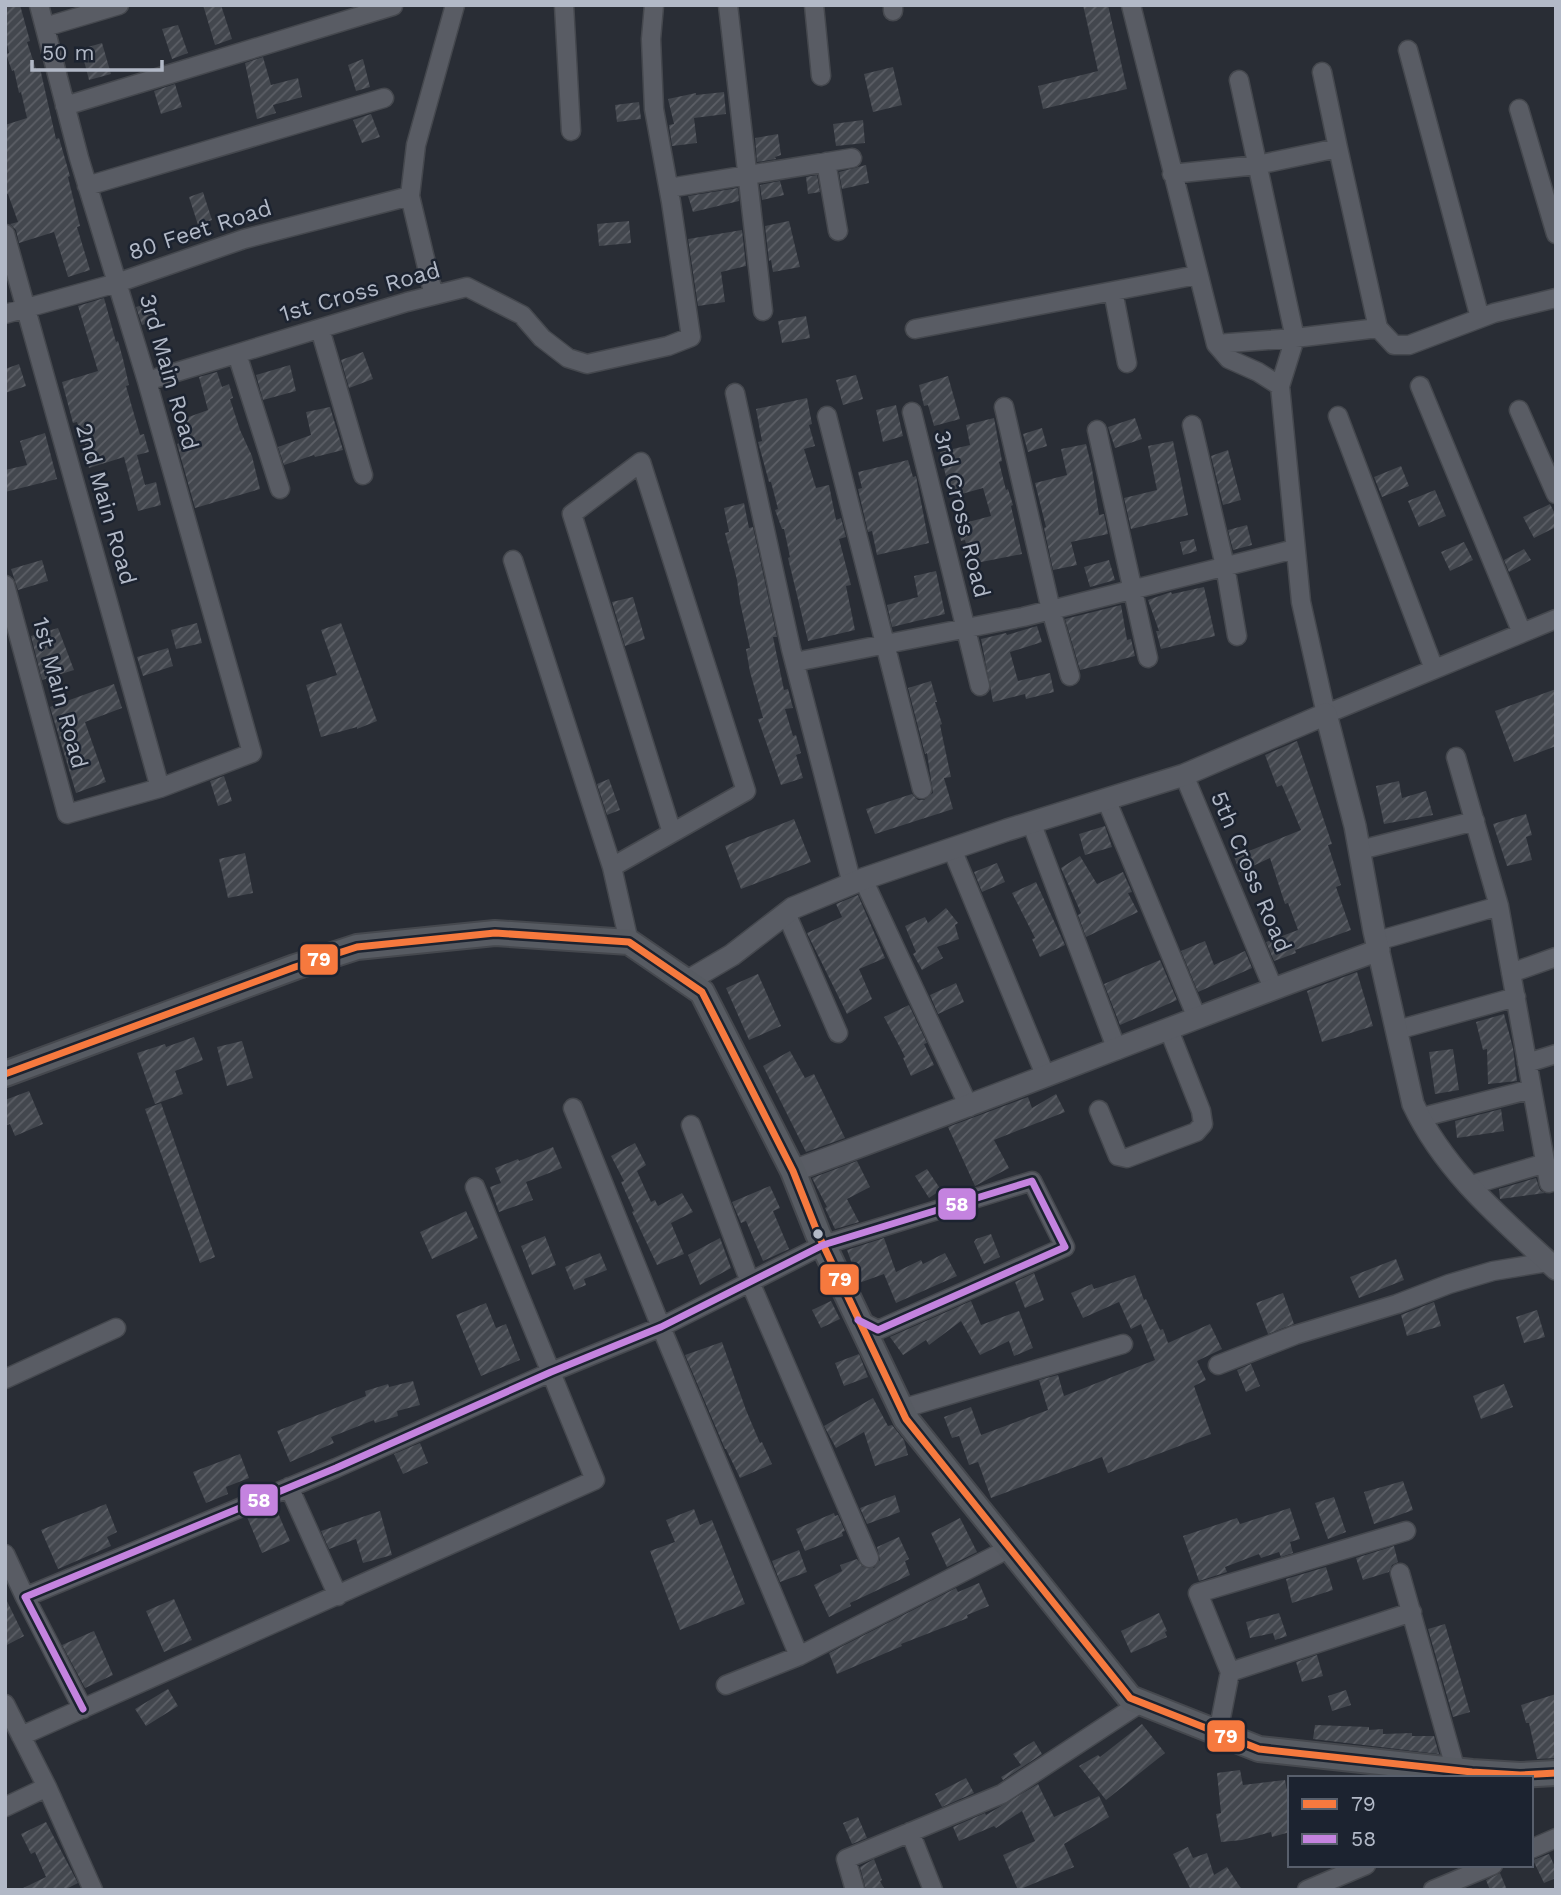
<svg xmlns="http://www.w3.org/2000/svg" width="1561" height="1895" font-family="'Work Sans',sans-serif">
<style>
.building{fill:url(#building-hatch)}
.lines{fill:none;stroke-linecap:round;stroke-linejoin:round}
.minor-casing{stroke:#45484e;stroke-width:21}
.tertiary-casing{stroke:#45484e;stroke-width:24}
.secondary-casing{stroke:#45484e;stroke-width:28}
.minor{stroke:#595c64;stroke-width:18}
.tertiary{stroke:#595c64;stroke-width:21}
.secondary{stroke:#575b62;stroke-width:24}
.bus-1-casing{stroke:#1c2330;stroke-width:12}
.bus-2-casing{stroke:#1c2330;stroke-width:12}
.bus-1{stroke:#f6793e;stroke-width:7}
.bus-2{stroke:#c483df;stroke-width:7}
.bus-dot{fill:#b2b9c7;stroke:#1c2330;stroke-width:2.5}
.labels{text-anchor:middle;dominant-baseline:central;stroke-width:5;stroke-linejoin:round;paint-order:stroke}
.street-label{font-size:23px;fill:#b2b9c7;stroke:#1c2330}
.line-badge{stroke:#1c2330;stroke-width:2.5}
.badge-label{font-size:19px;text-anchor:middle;font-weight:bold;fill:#fff}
</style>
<defs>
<pattern id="building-hatch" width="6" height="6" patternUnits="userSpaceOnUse" patternTransform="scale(1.75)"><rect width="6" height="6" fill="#43474e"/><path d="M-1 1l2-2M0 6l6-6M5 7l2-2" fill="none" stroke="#5c5f66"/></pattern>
</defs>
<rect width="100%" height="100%" fill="#292d35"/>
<path class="building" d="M5,5h15l10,36 -3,1 9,27 4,-1 16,71 3,-1 11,38 -2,1 12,49 -3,1 13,43 -22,7 -14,-45 -35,11 -3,-13 -6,-6 8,-2 -10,-28 -3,1v-70l22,-7 -6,-26 -2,1 -5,-23 -2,1 -6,-17 3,-1 -4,-18z
M203,5h18l11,34 -17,6z
M1083,5h25l19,84 -84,20 -5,-23 60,-15z
M178,25l10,28 -16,6 -10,-30z
M102,43l9,31 -22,6 -8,-31z
M263,57l8,28 27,-7 4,19 -29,8 3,8 -19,6 -12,-56z
M363,59l7,28 -14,4 -8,-26z
M893,67l9,38 -29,7 -9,-38z
M175,84l7,23 -21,7 -7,-23z
M724,92l2,22 -32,4 3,25 -25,3 -3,-21 5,-1 -6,-25 28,-6v2z
M639,102l2,17 -24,3 -2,-17z
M371,114l9,23 -18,6 -9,-23z
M863,120l2,23 -29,3 -3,-22z
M778,134l3,21 -6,2 1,2 -19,3 -2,-24z
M866,165l3,18 -27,6 -3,-17z
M817,175l3,17 -12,2 -2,-17z
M780,181l4,14 -22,5 -2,-15z
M738,188l1,13 -46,11 -5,-16z
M203,192l9,28 -14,5 -9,-28z
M629,221l2,22 -32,3 -2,-22z
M789,221l11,46 -27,5 -2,-12 -2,1 -4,-35z
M742,230l4,36 -25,6 4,30 -27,4 -10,-67z
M104,298l12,44 2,-1 5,18 6,26 -3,1 14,49 4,-1 5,18 -12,3 8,30 11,-3 5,23 -23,6 -14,-54 -35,11 -6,-19 3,-1 -9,-26 -4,1 -11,-41 36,-11 -20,-65z
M149,303l6,18 -13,4 -6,-18z
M806,316l4,22 -28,5 -4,-22z
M363,352l10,27 -24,9 -8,-28z
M19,364l7,22 -21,7v-24z
M290,365l6,26 -33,9 -7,-25z
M217,372l5,15 7,-3 4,14 -3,1 10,31 12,26 8,33 -65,19 -18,-64 14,-5 -8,-20 25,-9 -9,-33z
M856,375l7,24 -20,6 -7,-25z
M948,376l12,43 -26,7 -6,-21 -4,1 -5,-21z
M807,398l5,26 -3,1 6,21 -11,3 12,39 13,-3 7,35 5,-2 5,19 -7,2 12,46 -5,1 9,44 -47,11 -20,-83 2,-1 -6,-28h-2l-7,-19 3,-1 -7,-27h-2l-11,-40 4,-1 -6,-32z
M896,405l7,31 -20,6 -7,-32z
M330,407l13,43 -28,7 -1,-2 -30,10 -6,-18 33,-12 -5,-23z
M994,418l8,43 -3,1 7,28 2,-1 5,16 -2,1 11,48 -51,10 -6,-24 -4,1 -4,-16 34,-9 -8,-28 -32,9 -11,-45 30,-7 -4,-20z
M1135,418l7,21 -27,9 -7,-21z
M1042,428l5,18 -19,6 -5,-18z
M45,433l12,46 -52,13v-22l22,-5 -7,-24z
M1173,441l15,74 -57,14 -7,-31 33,-8 -9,-44z
M1086,444l6,25 7,46 5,-1 4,20 -37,8 6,23 -24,5 -9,-42 2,-1 -11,-44 32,-8 -6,-26z
M1228,450l13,50 -18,5 -12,-49z
M908,460l5,17 3,-1 13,67 -52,12 -5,-24 -4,1 -10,-43 4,-1 -4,-16z
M1401,466l8,20 -27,11 -8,-20z
M1435,490l11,26 -27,11 -11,-26z
M744,503l5,25 4,-1 24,110h-4l11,53 4,-1 5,19 -8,1 8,27 3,-1 5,18 -5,2 7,23 -22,7 -23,-66 5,-1 -13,-46 -4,-23 4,-1 -10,-46 -3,-22 -12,-47 4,-1 -5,-24z
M1550,504l6,12v11l-22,11 -11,-21z
M1247,525l5,20 -19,5 -5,-20z
M1194,539l3,12 -14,4 -3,-13z
M1464,542l9,18 -23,11 -9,-19z
M1524,549l7,11 -22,12 -5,-12z
M42,560l6,21 -30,9 -7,-21z
M1109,560l6,20 -25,7 -6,-20z
M936,571l9,43 -53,13 -5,-22 31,-8 -4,-21z
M1204,587l11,49 -54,13 -5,-18h3l-11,-31 23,-8 1,2z
M633,597l12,42 -20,7 -13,-44z
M1121,605l6,35 4,-1 4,17 -55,14 -15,-51z
M197,623l5,20 -26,6 -5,-19z
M341,623l36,98 -20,8v-2l-36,10 -15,-52 31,-10 -16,-45z
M1037,626l5,16 -32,10 8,29 32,-8 4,19 -28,7 -1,-5 -32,8 -12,-63 25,-6 1,2z
M58,628l16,42 -32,10 -11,-44z
M168,648l5,18 -30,10 -6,-19z
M931,681l6,21h-2l7,22 -2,1 11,52 -7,1 9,31 -78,25 -9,-25 46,-15 6,6h6l9,-7 -6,-40 -2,1 -17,-66z
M114,684l8,24 -37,14 21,60 -30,11 -26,-86z
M1556,689v57l-42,16 -19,-51z
M1297,741l35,103 -4,1 13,40 -5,2 15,43 -56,20 1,3 -22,8 -8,-19 32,-12 -10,-27 -3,1 -15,-46 -30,14 -6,-15 67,-27 -19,-45 -5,2 -12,-32z
M224,776l8,25 -14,5 -8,-25z
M609,779l11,31 -13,5 -10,-31z
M1399,781l3,17 24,-7 7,24 -49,9 -8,-38z
M1526,814l6,21 -6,2 6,23 -25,6 -14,-42z
M794,819l17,43 -70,27 -16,-43z
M1105,826l7,21 -27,8 -6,-21z
M245,853l8,40 -25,5 -9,-39z
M1080,856l17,28 26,-12 9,20 -4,1 10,19 -52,25 -8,-22 3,-2 -20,-45z
M997,863l8,19 -23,10 -8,-20z
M1036,882l29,63 -25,12 -8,-18 3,-1 -23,-45z
M858,895l27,63 -26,11 13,30 -25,15 -40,-81 35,-16 -6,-13z
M946,908l12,15 -3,2 4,14 -22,8 6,11 -21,12 -9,-16 3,-2 -11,-26 20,-9 3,6z
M1205,941l9,24 31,-14 7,17 -54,24 -17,-41z
M1160,960l17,40 -57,25 -16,-41z
M1357,972l16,54 -51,16 -15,-51z
M758,974l23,52 -32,14 -23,-52z
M956,983l8,19 -26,12 -8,-19z
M909,1005l18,38 -3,1 10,21 -23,11 -8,-18 2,-1 -21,-40z
M1504,1014l9,34 4,33 -29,3 -1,-35 -4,1 -7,-28z
M194,1037l9,23 -28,11 8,23 -28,10 -18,-51 28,-9 1,3z
M242,1041l11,37 -26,8 -10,-39z
M1453,1049l6,41 -24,4 -6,-42z
M790,1051l15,27 9,-4 31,64 -39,14 -43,-86z
M29,1091l14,33 -28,12 -5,-12 -5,2v-26z
M1056,1094l9,18 -71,28 15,28 -34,18 -27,-59 80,-30 4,11z
M161,1103l54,154 -15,6 -55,-154z
M1501,1109l3,22 -47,7 -2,-17z
M635,1143l11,22 -9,6 14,31 4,-2 3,6 24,-13 11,19 -22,11 13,31 -27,11 -25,-53 2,-1 -13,-29 3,-1 -13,-25z
M553,1147l9,21 -36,14 7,18 -34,12 -9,-25 11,-4 -6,-15 23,-9 1,2z
M857,1161l13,26 -23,12 12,23 -24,7 -10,-21 2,-1 -15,-29z
M927,1169l14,21 -12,8 -14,-22z
M1536,1178l4,12 5,3 -45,6 -1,-10z
M770,1186l10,22 -7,3 16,38 -26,12 -17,-40 -5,2 -9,-21z
M466,1211l12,27 -46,21 -12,-27z
M991,1234l9,23 -16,7 -10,-22 2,-3z
M545,1236l11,29 -24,10 -11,-29z
M720,1238l11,30 -31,17 -12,-30z
M884,1238l12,34 25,-12 2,4 22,-11 12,23 -61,27 -12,-29 -25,9 -12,-33z
M600,1253l7,17 -23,9 2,6 -12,5 -9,-23z
M1396,1259l8,21 -45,18 -9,-21z
M1034,1273l10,27 -19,8 -10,-26z
M1135,1275l9,25 2,-1 14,31 3,-1 5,14 42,-19 12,25 -25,12 9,19 -12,6 17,48 -103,39 -6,-16 -111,41 -13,-36 -9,3 -10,-29 -7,2 -8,-21 27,-10 10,28 67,-25 -9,-30 19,-5 6,21 91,-36 -14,-36 -10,5 -12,-27 -36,16 -12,-25 21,-9 2,5z
M1283,1293l11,31 -26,10 -12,-31z
M831,1301l9,18 -19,9 -9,-18z
M971,1301l10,24 38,-14 14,37 -19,8 -5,-15 -29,14 -19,-34 -32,24 -3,-5 -23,15 -13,-18z
M1434,1302l7,24 -34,10 -6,-21z
M486,1303l10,25 10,-4 14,36 -39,16 -25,-61z
M1537,1310l8,27 -21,6 -8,-26z
M722,1342l24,68 14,33 2,-1 10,22 -32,14 -14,-29h-1l-40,-94z
M859,1354l9,23 -24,9 -9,-23z
M1251,1364l9,22 -14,6 -9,-22z
M413,1381l7,24 -23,6 1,5 -23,7 -1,-3 -43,17 3,6 -44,19 -13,-31 89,-35 -1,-5 23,-7 1,3z
M1504,1384l9,23 -32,12 -8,-23z
M873,1398l15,28 4,-1 12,15 4,15 -33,11 -11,-34 -28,16 -12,-22z
M420,1443l8,20 -25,11 -9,-20z
M240,1454l9,24 -23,9 2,7 -22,9 -13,-31z
M1403,1481l10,29 -39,14 -10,-32z
M895,1495l5,17 -33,12 -7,-16z
M1334,1497l12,35 -18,7 -13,-36z
M106,1504l11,28 -10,5 4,9 -53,23 -17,-39z
M275,1506l15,35 -28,12 -15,-36z
M1290,1508l10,31 -10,3 3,11 -12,4 -2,-5 -18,6 -2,-4 -34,13 2,5 -28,9 -16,-45 54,-18 3,6z
M694,1509l6,16 12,-5 33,84 -65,26 -30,-79 25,-9 -9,-22z
M380,1511l12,44 -29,8 -7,-24 -27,10 -8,-18z
M834,1513l1,3 3,-1 7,16 -3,1 1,4 -38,15 -9,-22z
M960,1518l17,34 -30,15 -16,-34z
M899,1537l10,22 -4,2 5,14 -60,28 1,3 -22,11 -15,-32 28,-14 -2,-6 17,-6 6,8 11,1 6,-8 -3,-13z
M1394,1546l4,16 -6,3 -3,7 -26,8 -7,-22z
M799,1550l8,22 -27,10 -8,-21z
M1326,1567l7,23 -41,13 -6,-24z
M979,1583l10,23 -22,9 1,3 -67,26 1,2 -65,28 -8,-21 127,-65 2,4z
M5,1597l19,39 -19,10z
M174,1599l18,41 -28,12 -18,-41z
M1159,1613l8,18 -2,1 2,5 -36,16 -10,-22z
M1279,1613l8,23 -12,4 -2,-7 -23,5 -4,-16z
M1445,1624l25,88 -17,5 -25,-88z
M94,1631l19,44 -28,13 -23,-43z
M1317,1655l6,21 -21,6 -6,-20z
M168,1689l10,17 -32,20 -11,-17z
M1346,1690l5,15 -19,6 -4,-15z
M1556,1694v64l-19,1 -8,-36h-3l-5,-18z
M1142,1724l23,29 -59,47 -27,-34 19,-11 2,2z
M1315,1725l54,2v3l14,-1v5l29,-1v3h22l5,18 -126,-15z
M1034,1741l8,13 -39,26 -2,-3 20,-12 -8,-11z
M1240,1770l3,15 42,-5 5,25v27l-18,5 -1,-5 -29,8 -21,2 -5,-28 5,-1 -4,-40z
M966,1778l8,15 -32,14 -7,-13z
M1038,1784l16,33 45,-21 10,21 -45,27 10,23 -56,23 -15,-35 32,-14 -13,-30 -26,17 -2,-2 -35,15 -6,-14 32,-14 1,2z
M858,1817l9,21 -15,6 -9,-21z
M46,1822l32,61 -14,7h-45l27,-13 -11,-25 -4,2 -10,-20z
M1188,1847l5,11 14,-5 7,22 13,-8 15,23h-51l-18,-36z
M1549,1854l7,15v9l-12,5 -11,-23z
M874,1859l8,21 -2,1 5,9h-19l-6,-23z
M1500,1873l7,17h-17l-4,-10z"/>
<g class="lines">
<g class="minor-casing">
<path id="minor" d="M564,5l7,126
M728,5l35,306
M814,5l7,71
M893,5v6
M1131,5l85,339 13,15 29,13 22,14 21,216 25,112 230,-95
M45,27l74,-22
M1408,50l72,268
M1322,72l16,76
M1239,80l56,258 -15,48
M65,106l328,-100
M1519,109l37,125
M826,162l12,69
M1172,174l85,-9 81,-17 40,180
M87,186l297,-88
M669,188l183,-30
M5,234l155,554
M432,288l-22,-92 6,-51 39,-140
M1113,291l14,72
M5,314l112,-31 127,-44 166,-43
M320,329l43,146
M915,329l282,-54
M1216,344l79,-6 83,-10 16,17h15l85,-32 62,-15
M237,354l43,135
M147,381l260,-79 60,-15 55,28 20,23 26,20 19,6 81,-18 23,-9 -20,-135 -17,-93 -3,-70 3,-34
M1420,386l102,247
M735,393l56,256 61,235
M1004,407l47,203 19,66
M1519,410l37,84
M912,412l68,274
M827,416l95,373
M1338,416l96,253
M1192,425l33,141 12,70
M1097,430l51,228
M513,560l99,307 17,75
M5,585l62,229 93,-26 92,-35 -105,-372 -68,-223 -40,-153
M795,662l228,-45 272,-68
M1456,757l43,149 50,277
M1184,775l89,213
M1106,799l91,219
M1031,822l86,228
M952,849l94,228
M1360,850l115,-29
M612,867l134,-76 -105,-329 -69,52 100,319
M863,879l106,228
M786,913l52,120
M1377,941l122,-35
M1511,973l45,-16
M1397,1030l119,-33
M1527,1063l29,-9
M573,1108l88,219 138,329 211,-108
M1099,1110l19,46 9,2 69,-26 7,-8 -2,-13 -32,-81
M1419,1118l113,-29
M691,1125l59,157 119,276
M1468,1186l78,-23
M1218,1365l77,-30 102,-31 52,-20 44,-13 55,-9
M5,1379l111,-51
M901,1409l222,-65
M289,1487l49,109
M5,1554l20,43
M1400,1573l56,198
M1230,1672l-32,-79 208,-62
M726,1685l73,-29
M5,1704l42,83
M83,1709l-58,-112 311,-129 215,-96 110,-45 162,-82 209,-64 33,66 -187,83 -20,-10
M1218,1733l12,-61 182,-60
M21,1736l574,-256 -120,-293
M5,1807l42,-20 46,103
M910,1832l23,58
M1531,1849l25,-11
M855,1890l-9,-31 156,-65 140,-92
M1307,1890l59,-25
M1433,1890l60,-25"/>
</g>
<g class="tertiary-casing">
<path id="tertiary" d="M686,982l46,-27 61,-47 70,-29 144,-49 177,-55 142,-61 29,112 19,105 39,173c32,68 89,115 143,165
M793,1171c196,-71 390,-150 586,-221"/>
</g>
<g class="secondary-casing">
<path id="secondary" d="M5,1074l290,-107 62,-20 138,-14 134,9 73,50 91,179 25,63 88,185 224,279 129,51 213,23 48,3 36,-2"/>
</g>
<use href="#minor" class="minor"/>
<use href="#tertiary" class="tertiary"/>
<use href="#secondary" class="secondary"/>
<g class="bus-1-casing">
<path id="bus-1" d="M5,1074l290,-107 62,-20 138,-14 134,9 73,50 91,179 25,63 88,185 224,279 129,51 213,23 48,3 36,-2"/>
</g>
<g class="bus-2-casing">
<path id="bus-2" d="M83,1709l-58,-112 311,-129 215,-96 110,-45 162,-82 209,-64 33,66 -187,83 -20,-10"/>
</g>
<use href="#bus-1" class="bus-1"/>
<use href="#bus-2" class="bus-2"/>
</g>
<circle class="bus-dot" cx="818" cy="1234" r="6"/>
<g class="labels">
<g class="street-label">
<text transform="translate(200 230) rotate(-18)">80 Feet Road</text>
<text transform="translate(360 292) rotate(-16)">1st Cross Road</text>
<text transform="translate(169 372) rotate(74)">3rd Main Road</text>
<text transform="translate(106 504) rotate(74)">2nd Main Road</text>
<text transform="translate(962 514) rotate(76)">3rd Cross Road</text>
<text transform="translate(60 693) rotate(75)">1st Main Road</text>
<text transform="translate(1251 872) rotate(67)">5th Cross Road</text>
</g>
</g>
<g class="line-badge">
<rect x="299" y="943" width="40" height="33" rx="7" fill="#f6793e"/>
<rect x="937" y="1187" width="40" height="34" rx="7" fill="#c483df"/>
<rect x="819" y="1263" width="41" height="33" rx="7" fill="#f6793e"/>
<rect x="239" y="1483" width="40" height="34" rx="7" fill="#c483df"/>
<rect x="1206" y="1719" width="40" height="34" rx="7" fill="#f6793e"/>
</g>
<g class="badge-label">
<text x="319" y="966">79</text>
<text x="957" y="1211">58</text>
<text x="840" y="1286">79</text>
<text x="259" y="1507">58</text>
<text x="1226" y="1743">79</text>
</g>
<rect width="1561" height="1895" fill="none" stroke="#b2b9c7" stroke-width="14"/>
<rect x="1288" y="1776" width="245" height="91" fill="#1c2330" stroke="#585f6c" stroke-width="2"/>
<rect x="1302" y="1799" width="35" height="10" fill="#f6793e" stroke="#585f6c" stroke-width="2"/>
<text x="1351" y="1811" font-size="21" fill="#b2b9c7">79</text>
<rect x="1302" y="1834" width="35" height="10" fill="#c483df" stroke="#585f6c" stroke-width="2"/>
<text x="1351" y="1846" font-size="21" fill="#b2b9c7">58</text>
<path d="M32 60v10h130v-10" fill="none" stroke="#b2b9c7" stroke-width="3.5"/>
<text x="42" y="60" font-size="21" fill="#b2b9c7" stroke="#1c2330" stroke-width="5" paint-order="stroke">50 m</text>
</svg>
